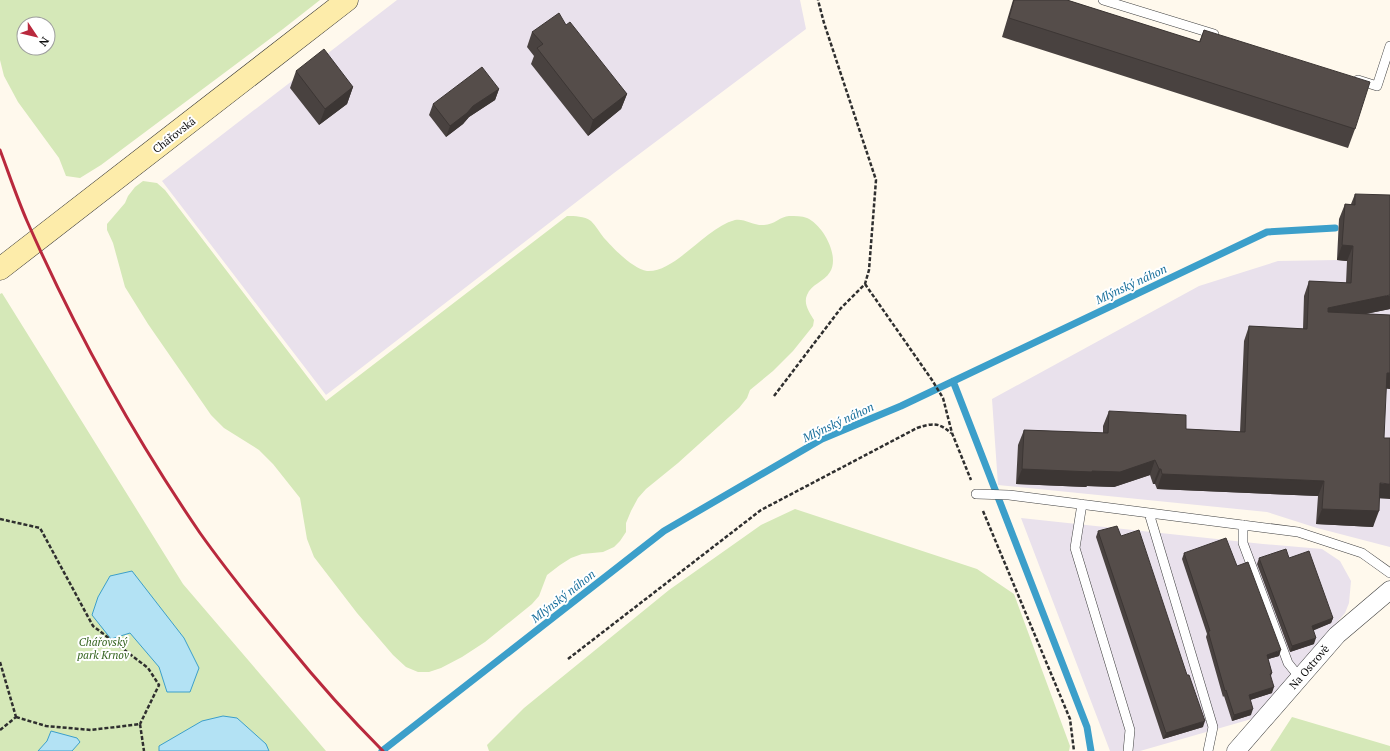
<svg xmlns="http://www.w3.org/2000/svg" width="1390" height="751" font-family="'PT Serif',serif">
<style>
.industrial{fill:#e9e1ec}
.green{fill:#d5e8b8;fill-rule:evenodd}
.water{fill:#b3e2f4;stroke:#3c9fca}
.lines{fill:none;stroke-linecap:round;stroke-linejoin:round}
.stream{stroke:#3c9fca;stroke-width:7}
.lane-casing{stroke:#404040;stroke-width:10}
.street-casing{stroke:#404040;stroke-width:19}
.secondary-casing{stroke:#2f2f2f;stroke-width:23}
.path{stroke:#2f2f2f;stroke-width:2.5;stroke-dasharray:4 2;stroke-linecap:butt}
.lane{stroke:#fff;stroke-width:9}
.street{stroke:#fff;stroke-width:18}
.secondary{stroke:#fdecaa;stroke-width:22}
.rail{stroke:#b9293d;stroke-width:3}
.wall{fill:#494240}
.shaded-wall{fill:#3c3634}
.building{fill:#554d4a;stroke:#3c3634}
.labels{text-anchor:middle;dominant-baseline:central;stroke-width:4;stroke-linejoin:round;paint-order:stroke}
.street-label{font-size:11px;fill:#0d0d0d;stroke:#fff}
.park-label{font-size:11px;font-style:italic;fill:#34631f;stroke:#fff}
.water-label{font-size:12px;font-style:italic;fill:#196f9b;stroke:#fff}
</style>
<rect width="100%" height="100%" fill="#fff9ed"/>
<path class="industrial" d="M397,0h403l6,29 -192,144 -288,222 -164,-214z
M1339,219l10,1 41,26v301l-73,-19 -50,-16 -269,-27 -6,-86 207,-113 79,-25 59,-1z
M1021,518l242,26 59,5 18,12 11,20 -2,22 -4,10 -90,105 -115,33h-30z"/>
<path class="green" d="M0,0h320l-37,29 -182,136 -21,13 -14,-2 -7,-18 -41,-56 -14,-26 -4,-16zM24,24h24v24h-24z
M143,181l14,2 8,7 161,211 241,-185c8,0 17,0 24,5 5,5 9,12 13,17 9,10 29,31 43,33 28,2 58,-43 88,-51 9,-2 19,6 29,5 10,0 17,-9 25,-9 6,0 13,0 18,2 16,7 33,38 23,54 -6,10 -19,12 -23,23 -4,9 3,18 7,25l-1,6 -20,25 -20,20 -23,19 -3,8 -8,10 -61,55 -32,26 -8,9 -7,13 -5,12v9l-6,9 -6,6 -11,5 -21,2 -11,4 -11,7 -13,10 -8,21 -7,8 -47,38 -23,15 -21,11 -12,4h-11l-12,-5 -13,-12 -36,-42 -43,-56 -7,-18 -7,-41 -27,-34 -14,-14 -35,-22 -13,-13 -63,-91 -23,-37 -12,-44 -6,-13v-6l18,-21 3,-7 7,-9z
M2,293l181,291 143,167h-326v-457z
M795,509l182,60 37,25 56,152 -1,5h-580l-2,-6 37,-37 145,-118 92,-65z
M1292,717l98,29v5h-120z"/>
<path class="water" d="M132,571l52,67 15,30 -9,24h-23l-8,-25 -29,-34 -19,6 -19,-24 6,-18 12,-21z
M223,716l14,2 29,26 3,7h-110v-5l43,-25z
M51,731l26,7 3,4 -8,9h-34l9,-10z"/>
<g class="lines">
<path class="stream" d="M953,381l134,346 4,24
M382,751l282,-220 158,-92 79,-33 366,-174 68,-4"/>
<g class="lane-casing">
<path id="lane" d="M1103,0l111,34
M1358,80l19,6 13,-40
M976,494l33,1 289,37 64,21 28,20
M1082,504l-7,44 55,182 -2,21
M1149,513l64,214 -5,24
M1243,525v18l45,120 12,15"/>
</g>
<g class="street-casing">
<path id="street" d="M1236,751l101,-116 53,-45"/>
</g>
<g class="secondary-casing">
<path id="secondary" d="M0,269l347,-269"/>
</g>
<path class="path" d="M865,284l67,96 11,18 9,35 19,47
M774,396l67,-88 24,-24 4,-14 7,-90 -52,-157 -6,-23
M983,511l87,208 4,32
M0,519l40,9 53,98 55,42 11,17 -19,39
M568,659l193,-149 156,-82c16,-5 21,-6 34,5
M0,662l16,55
M16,717l30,9 45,4 49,-6 4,27
M0,730l16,-13"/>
<use href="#lane" class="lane"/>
<use href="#street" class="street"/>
<use href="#secondary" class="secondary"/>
<path class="rail" d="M0,150c9,24 17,48 27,71 48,109 106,214 173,312 27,38 57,75 87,111 30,37 62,73 96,107"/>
</g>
<path class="wall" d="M1013,0h54l132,42 5,-12 151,99 -7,19 -346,-111z
M566,25l61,69 -6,15 -33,27 -57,-72 3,-8 -7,-9 5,-15z
M296,71l57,16 -6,17 -28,21 -29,-37z
M499,89l-4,11 -26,17 -6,7 -17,13 -17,-22 4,-11z
M1355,194l35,115 -25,5 25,1v74l-4,-1 -7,110 -6,29 -57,-3 2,-28 -161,-7 -2,-5h-2l-3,-9 -36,12 -27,-1 -1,1 -70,-3 2,-39 6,-15 79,3v-7l6,-15 77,18 54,3 4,-91 5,-15 54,3 1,-33 5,-15 37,2 1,-22 -10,-1 2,-41 6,-15h6z
M1098,531l105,196 -40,12 -67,-202z
M1184,553l53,13 42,90 -11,3 4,14 -1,3 1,17 -22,7 1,15 -19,6 -8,-25 -1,1 -17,-60 1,-3 -25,-75z
M1259,558h30l44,60 -2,5 -18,7 1,14 -24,8 -33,-88z"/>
<path class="shaded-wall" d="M353,87l-6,17 -28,21 6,-16z
M499,89l-4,11 -26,17 -6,7 -17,13 4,-11 23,-20z
M627,94l-6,15 -33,27 5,-16z
M1342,245l11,1 -6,15 -10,-1z
M1390,295v14l-68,14 6,-15z
M1387,373h3v16l-9,-1z
M1155,460l-5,15 -36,12 -27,-1 -1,1 -70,-3 6,-15 70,2z
M1159,469h2l-6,15h-2z
M1162,474l162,7 -6,15 -161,-7z
M1380,483l10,1v15l-16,-1z
M1322,509l57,2 -6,16 -57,-3z
M1333,618l-2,5 -21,9 2,-6z
M1316,638l-2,6 -24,8 2,-6z
M1281,650l-2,6 -14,4 2,-5z
M1274,687l-2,6 -25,8 2,-6z
M1253,709l-2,6 -19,6 2,-6z
M1205,721l-2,6 -40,12 3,-6z"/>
<path class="building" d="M1014,0h53l133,42 4,-12 166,52 -15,47 -346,-111z
M559,13l7,12 4,-3 57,72 -34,26 -56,-72 6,-4 -11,-12z
M324,49l29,38 -28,22 -29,-38z
M482,67l17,22 -26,17 -6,7 -17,13 -17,-22z
M1355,194l35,1v100l-62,13v4l62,3v58h-3l-3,65h6v46l-10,-1 -1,28 -57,-2 2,-28 -162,-7 -1,-5h-2l-4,-9 -35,12 -28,-1v1l-70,-3 2,-39 84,3 1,-22 77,4v14l59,3 4,-106 58,3 2,-48 42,2 2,-37 -11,-1 3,-41 10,1z
M1117,526l4,10 18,-6 48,145h2l16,46 -39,12 -68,-202z
M1226,538l11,28 11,-4 33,88 -14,5 5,18 -2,1 4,13 -25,8 4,14 -19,6 -8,-25 -1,1 -17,-60h2l-26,-78z
M1286,549l3,9 20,-7 24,67 -21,8 4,12 -24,8 -33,-88z"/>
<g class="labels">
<g class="street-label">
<text transform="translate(174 135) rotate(-38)">Chářovská</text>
<text transform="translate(1309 667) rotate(-49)">Na Ostrově</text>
</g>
<g class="park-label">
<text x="103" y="642">Chářovský<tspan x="103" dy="13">park Krnov</tspan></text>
</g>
<g class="water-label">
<text transform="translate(1131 284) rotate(-25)">Mlýnský náhon</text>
<text transform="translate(838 422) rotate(-25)">Mlýnský náhon</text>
<text transform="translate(563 596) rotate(-38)">Mlýnský náhon</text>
</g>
</g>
<g transform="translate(36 36) rotate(125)"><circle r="19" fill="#ffffff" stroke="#9e9e9e"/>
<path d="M0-3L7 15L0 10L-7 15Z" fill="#b9293d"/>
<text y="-6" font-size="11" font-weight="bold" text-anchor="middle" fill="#0d0d0d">N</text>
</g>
</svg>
